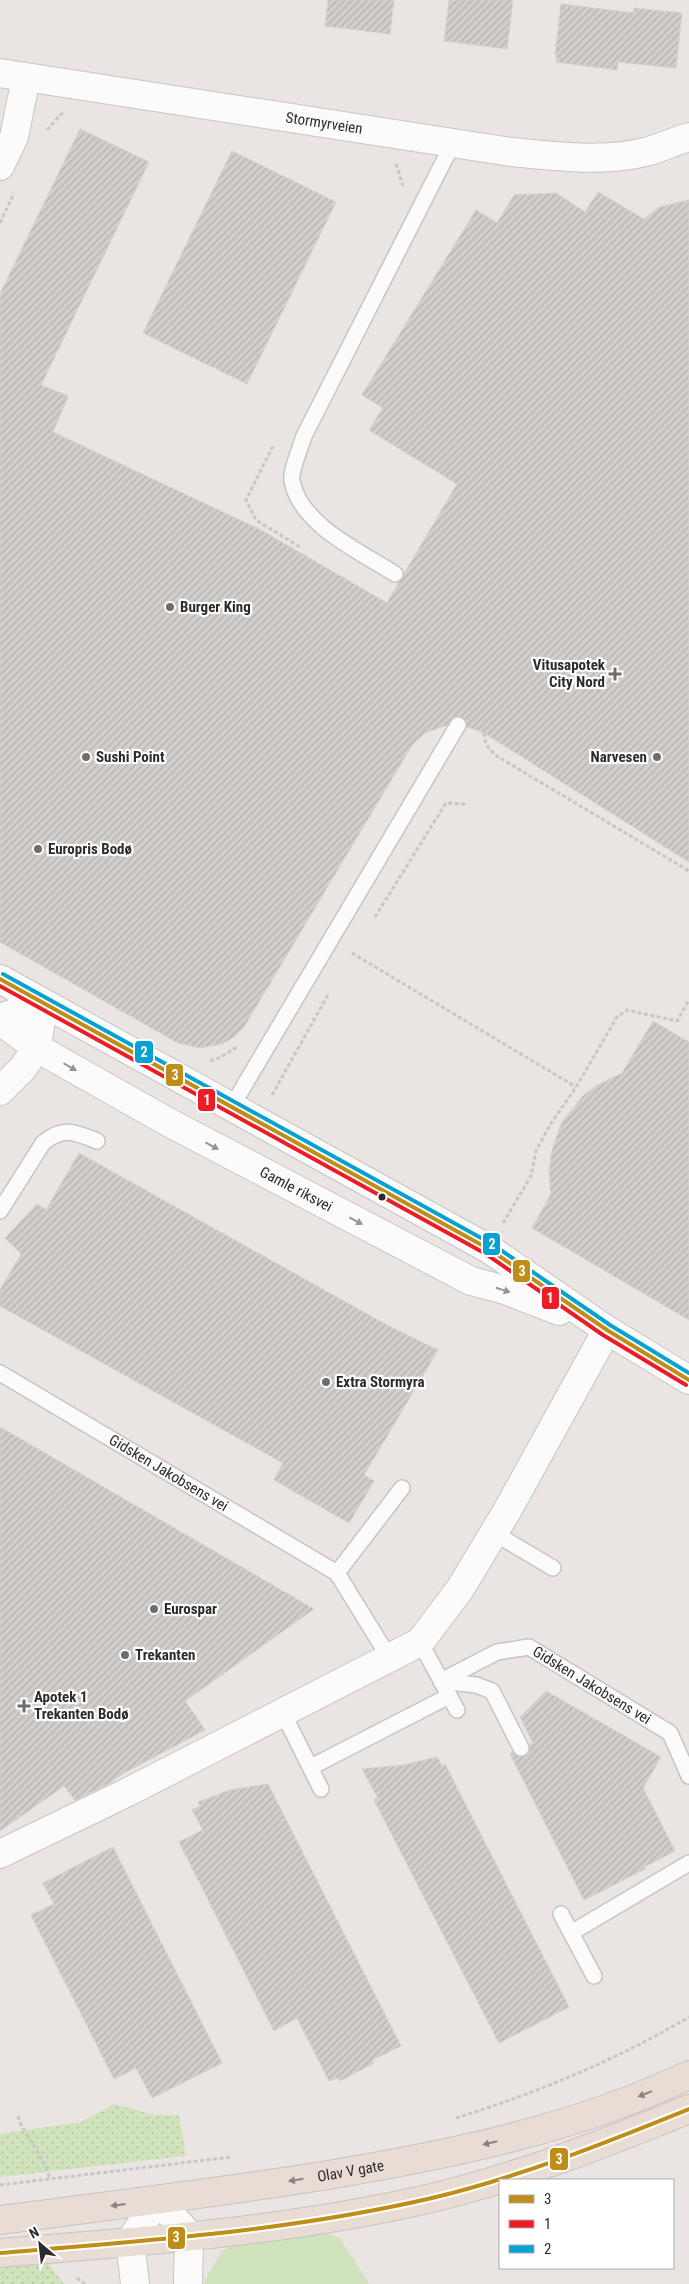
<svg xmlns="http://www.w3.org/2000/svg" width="689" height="2284" font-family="'Roboto Condensed',sans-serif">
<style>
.grass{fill:#d0e3bc}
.garden{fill:url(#garden-dots)}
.building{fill:url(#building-hatch);stroke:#d5d1ce}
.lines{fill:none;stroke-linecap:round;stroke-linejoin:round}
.lane-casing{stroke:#c6c4c4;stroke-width:18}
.street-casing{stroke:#c6c4c4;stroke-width:30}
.secondary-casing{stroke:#c6c4c4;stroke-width:30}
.highway-casing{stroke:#c6c3c2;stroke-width:30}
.path{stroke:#c7c7c6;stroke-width:3;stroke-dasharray:4 2.5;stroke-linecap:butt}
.lane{stroke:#fcfbfb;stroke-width:15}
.street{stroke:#fcfbfb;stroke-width:28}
.secondary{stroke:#fcfbfb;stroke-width:28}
.highway{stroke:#e8dcd4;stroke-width:28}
.bus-1-casing{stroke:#fff;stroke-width:8}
.bus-2-casing{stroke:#fff;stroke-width:8}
.bus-3-casing{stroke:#fff;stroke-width:8}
.bus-1{stroke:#bf8e19;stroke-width:4}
.bus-2{stroke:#ee1c25;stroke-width:4}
.bus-3{stroke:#07a1d3;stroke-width:4}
.oneway{fill:#949494}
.oneway2{fill:#8a8480}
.poi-dot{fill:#6e6d6c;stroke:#fff;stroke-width:2}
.bus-dot{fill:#2c2c2c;stroke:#fff;stroke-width:2}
.labels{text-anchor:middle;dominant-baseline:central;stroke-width:4.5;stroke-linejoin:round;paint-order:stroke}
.street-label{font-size:15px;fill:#2c2c2c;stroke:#fff}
.poi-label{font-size:15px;font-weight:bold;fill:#2c2c2c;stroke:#fff;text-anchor:start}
.line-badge{stroke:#fff;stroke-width:2}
.badge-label{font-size:14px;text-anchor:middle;font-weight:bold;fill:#fff}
</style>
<defs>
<pattern id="garden-dots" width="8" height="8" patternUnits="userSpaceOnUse" patternTransform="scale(1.25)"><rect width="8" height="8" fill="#d0e3bc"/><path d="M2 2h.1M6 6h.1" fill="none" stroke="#b3c3a2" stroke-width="1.8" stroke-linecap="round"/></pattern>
<pattern id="building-hatch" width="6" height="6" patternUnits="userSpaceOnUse" patternTransform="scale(1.25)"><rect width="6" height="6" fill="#d1cecb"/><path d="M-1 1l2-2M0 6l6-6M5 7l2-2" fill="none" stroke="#b4b1ae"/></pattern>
</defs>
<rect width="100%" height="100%" fill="#eae5e2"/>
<path class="grass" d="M315,2231l24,6 31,47h-167l18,-32 23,-14z"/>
<path class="garden" d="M115,2104l39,11h25l7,41 -186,21v-43l81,-12z
M46,2261l18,23h-64v-20z"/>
<path class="building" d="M328,0h66l-4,34 -65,-8z
M449,0h64l-6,49 -63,-8z
M561,4l73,9v-5l48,5 -6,55 -58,-6 -1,8 -61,-8 1,-7h-2z
M80,129l69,33 -108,223 27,11 -15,36 208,98 126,73 70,-119 -88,-54 14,-22 -21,-13 114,-185 21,13 17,-28 42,-2 29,19 13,-20 46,27 15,-12 30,-7v662l-205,-129 -17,-6 -1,-7 -8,-4 -5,1 -6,8 -22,8 -13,12 -168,282 -10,10 -12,7 -22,4 -22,-5 -178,-101v-648z
M232,151l104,51 -89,182 -104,-51z
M653,1021l36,21v278l-157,-92 19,-34 -2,-23 3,-21 10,-28 21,-26 13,-10 26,-13z
M79,1153l306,171 53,26 -74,125 10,6 -25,42 -75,-43 9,-17 -283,-157v-16l21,-36 -16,-16 32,-34 9,6z
M0,1427l314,182 -129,92 20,29 -81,43 -16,11 -33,16 -11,-14 -64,45z
M546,1691l115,66 -18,31 32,63 -31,16 1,2 -61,31 -74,-146 3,-2 8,5 8,-4 1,-9 3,-1 -13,-26z
M437,1757l5,9 3,-2 124,243 -70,36 -125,-243 4,-2 -16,-29 42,-4z
M268,1784l133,262 -29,14 2,3 -34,18 -2,-3 -9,3 -32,-63 -23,13 -95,-189 24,-12 -11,-20 8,-4 -2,-4 32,-12z
M113,1847l109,216 -70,35 -16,-30 -22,11 -83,-164 23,-11 -11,-21z"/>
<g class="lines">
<g class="lane-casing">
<g id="lane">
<path d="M395,574c-34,-22 -95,-49 -103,-93 -2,-9 9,-35 12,-45l149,-293"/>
<path d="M232,1106l226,-381"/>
<path d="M0,1211l43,-68c20,-17 32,-11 54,-2"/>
<path id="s1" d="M0,1373l337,200 53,86"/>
<path d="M494,1533l59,35"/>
<path d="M337,1573l65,-85"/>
<path d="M420,1642l37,68"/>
<path id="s2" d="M441,1681l56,-29 32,-5 141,86 19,43"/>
<path d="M441,1681l35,4 16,6 29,57"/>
<path d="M283,1713l38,76"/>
<path d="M311,1767l138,-71"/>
<path d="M561,1914l33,62"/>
<path d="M571,1933l118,-70"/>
</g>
</g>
<g class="street-casing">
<g id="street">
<path id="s3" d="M0,73l511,79c44,4 94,11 138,-1 13,-4 27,-10 40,-14"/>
<path d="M0,166l14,-29 12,-59"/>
<path d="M0,1018l43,-15 -6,45 -15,21 -22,22"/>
<path d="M0,1854l128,-62 292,-150 40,-53 47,-78 100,-181"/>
<path d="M135,2284l-5,-43 28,-41 31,35 -1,49"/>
</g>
</g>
<g class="secondary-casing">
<g id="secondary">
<path d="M0,979l489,270 118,81 82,50"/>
<path id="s4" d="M0,1021l37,27 131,74 303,159 34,9 54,21"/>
</g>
</g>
<g class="highway-casing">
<g id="highway">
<path id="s5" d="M0,2220c108,-14 215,-27 322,-44 126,-21 251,-46 367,-101"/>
<path d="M0,2253c131,-11 265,-20 395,-47 101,-20 199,-58 294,-97"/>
</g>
</g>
<path class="path" d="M47,130l16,-18
M396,164l7,22
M0,223l14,-30
M273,446l-27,54 10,20 44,27
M484,733l2,12 9,10 194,116
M375,917l71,-114 20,1
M352,953l224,134
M210,1061l9,-3 18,-11
M272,1095l57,-102
M503,1223l28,-47 5,-25 14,-26 26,-38 41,-70 10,-7 50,11 12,-21
M18,2116l2,7 24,40 6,16
M456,2118c81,-25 160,-58 233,-101
M0,2185l231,-28
M77,2278l8,6"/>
<use href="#lane" class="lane"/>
<use href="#street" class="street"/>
<use href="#secondary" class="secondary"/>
<use href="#highway" class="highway"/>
<g class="bus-1-casing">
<path id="bus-1" d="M0,979l489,270 118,81 82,50
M0,2253c144,-12 290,-22 432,-55 88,-21 173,-55 257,-89"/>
</g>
<g class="bus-2-casing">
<path id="bus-2" d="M0,986l486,268 117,81 83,50"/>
</g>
<g class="bus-3-casing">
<path id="bus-3" d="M3,974l489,270 118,81 79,48"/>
</g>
<use href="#bus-1" class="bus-1"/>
<use href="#bus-2" class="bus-2"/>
<use href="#bus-3" class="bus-3"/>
</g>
<defs><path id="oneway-solid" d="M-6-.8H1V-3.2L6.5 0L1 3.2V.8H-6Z" transform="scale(1.25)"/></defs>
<g class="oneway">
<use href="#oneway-solid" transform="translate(70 1067) rotate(30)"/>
<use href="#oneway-solid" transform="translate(212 1146) rotate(28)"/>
<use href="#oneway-solid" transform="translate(356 1221) rotate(28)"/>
<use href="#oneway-solid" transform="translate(503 1290) rotate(18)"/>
</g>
<g class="oneway2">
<use href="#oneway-solid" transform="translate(645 2094) rotate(158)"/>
<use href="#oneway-solid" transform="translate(490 2143) rotate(167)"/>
<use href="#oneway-solid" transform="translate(296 2180) rotate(171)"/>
<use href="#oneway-solid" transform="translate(118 2205) rotate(173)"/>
</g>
<g class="poi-dot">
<circle cx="170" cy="607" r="5"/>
<path d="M612.5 666.5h5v5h5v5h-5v5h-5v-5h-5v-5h5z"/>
<circle cx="86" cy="757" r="5"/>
<circle cx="657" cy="757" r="5"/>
<circle cx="38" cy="849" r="5"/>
<circle cx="326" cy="1382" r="5"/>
<circle cx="154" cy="1609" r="5"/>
<circle cx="125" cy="1655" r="5"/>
<path d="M21.5 1698.5h5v5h5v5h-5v5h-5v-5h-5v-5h5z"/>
</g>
<circle class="bus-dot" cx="382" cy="1197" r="4.5"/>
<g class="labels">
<g class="street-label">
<text stroke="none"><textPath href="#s3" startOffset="328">Stormyrveien</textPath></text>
<text stroke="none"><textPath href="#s4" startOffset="341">Gamle riksvei</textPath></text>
<text stroke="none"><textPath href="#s1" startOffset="196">Gidsken Jakobsens vei</textPath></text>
<text stroke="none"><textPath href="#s2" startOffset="169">Gidsken Jakobsens vei</textPath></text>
<text stroke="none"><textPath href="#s5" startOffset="354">Olav V gate</textPath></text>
</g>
<g class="poi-label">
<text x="180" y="607">Burger King</text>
<text x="605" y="665" text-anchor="end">Vitusapotek<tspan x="605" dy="17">City Nord</tspan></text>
<text x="96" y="757">Sushi Point</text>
<text x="647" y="757" text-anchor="end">Narvesen</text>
<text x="48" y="849">Europris Bodø</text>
<text x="336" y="1382">Extra Stormyra</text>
<text x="164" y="1609">Eurospar</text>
<text x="135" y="1655">Trekanten</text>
<text x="34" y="1697">Apotek 1<tspan x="34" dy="17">Trekanten Bodø</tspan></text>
</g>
</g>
<g class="line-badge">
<rect x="134" y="1040" width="20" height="24" rx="5" fill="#07a1d3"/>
<rect x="165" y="1063" width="19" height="24" rx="5" fill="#bf8e19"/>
<rect x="197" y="1088" width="19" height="24" rx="5" fill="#ee1c25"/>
<rect x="482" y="1232" width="19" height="24" rx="5" fill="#07a1d3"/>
<rect x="512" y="1259" width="19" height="24" rx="5" fill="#bf8e19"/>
<rect x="541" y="1286" width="19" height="24" rx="5" fill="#ee1c25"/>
<rect x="549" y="2147" width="20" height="24" rx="5" fill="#bf8e19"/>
<rect x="167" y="2226" width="19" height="24" rx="5" fill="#bf8e19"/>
</g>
<g class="badge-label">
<text x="144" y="1057">2</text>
<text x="175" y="1080">3</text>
<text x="207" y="1105">1</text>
<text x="492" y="1249">2</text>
<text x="522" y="1276">3</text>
<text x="550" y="1303">1</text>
<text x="559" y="2164">3</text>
<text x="176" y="2242">3</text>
</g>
<rect x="499" y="2179" width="175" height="90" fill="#ffffff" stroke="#ababab"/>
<rect x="509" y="2195" width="25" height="8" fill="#bf8e19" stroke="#ababab"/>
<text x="544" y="2204" font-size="15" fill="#2c2c2c">3</text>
<rect x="509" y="2220" width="25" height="8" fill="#ee1c25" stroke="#ababab"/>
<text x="544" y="2229" font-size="15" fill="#2c2c2c">1</text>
<rect x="509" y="2245" width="25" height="8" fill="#07a1d3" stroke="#ababab"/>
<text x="544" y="2254" font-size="15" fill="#2c2c2c">2</text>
<g transform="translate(40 2244) rotate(332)" stroke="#ffffff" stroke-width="4" paint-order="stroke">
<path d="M0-4L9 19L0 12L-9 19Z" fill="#2c2c2c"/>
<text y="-8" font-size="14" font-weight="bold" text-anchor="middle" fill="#2c2c2c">N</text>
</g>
</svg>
